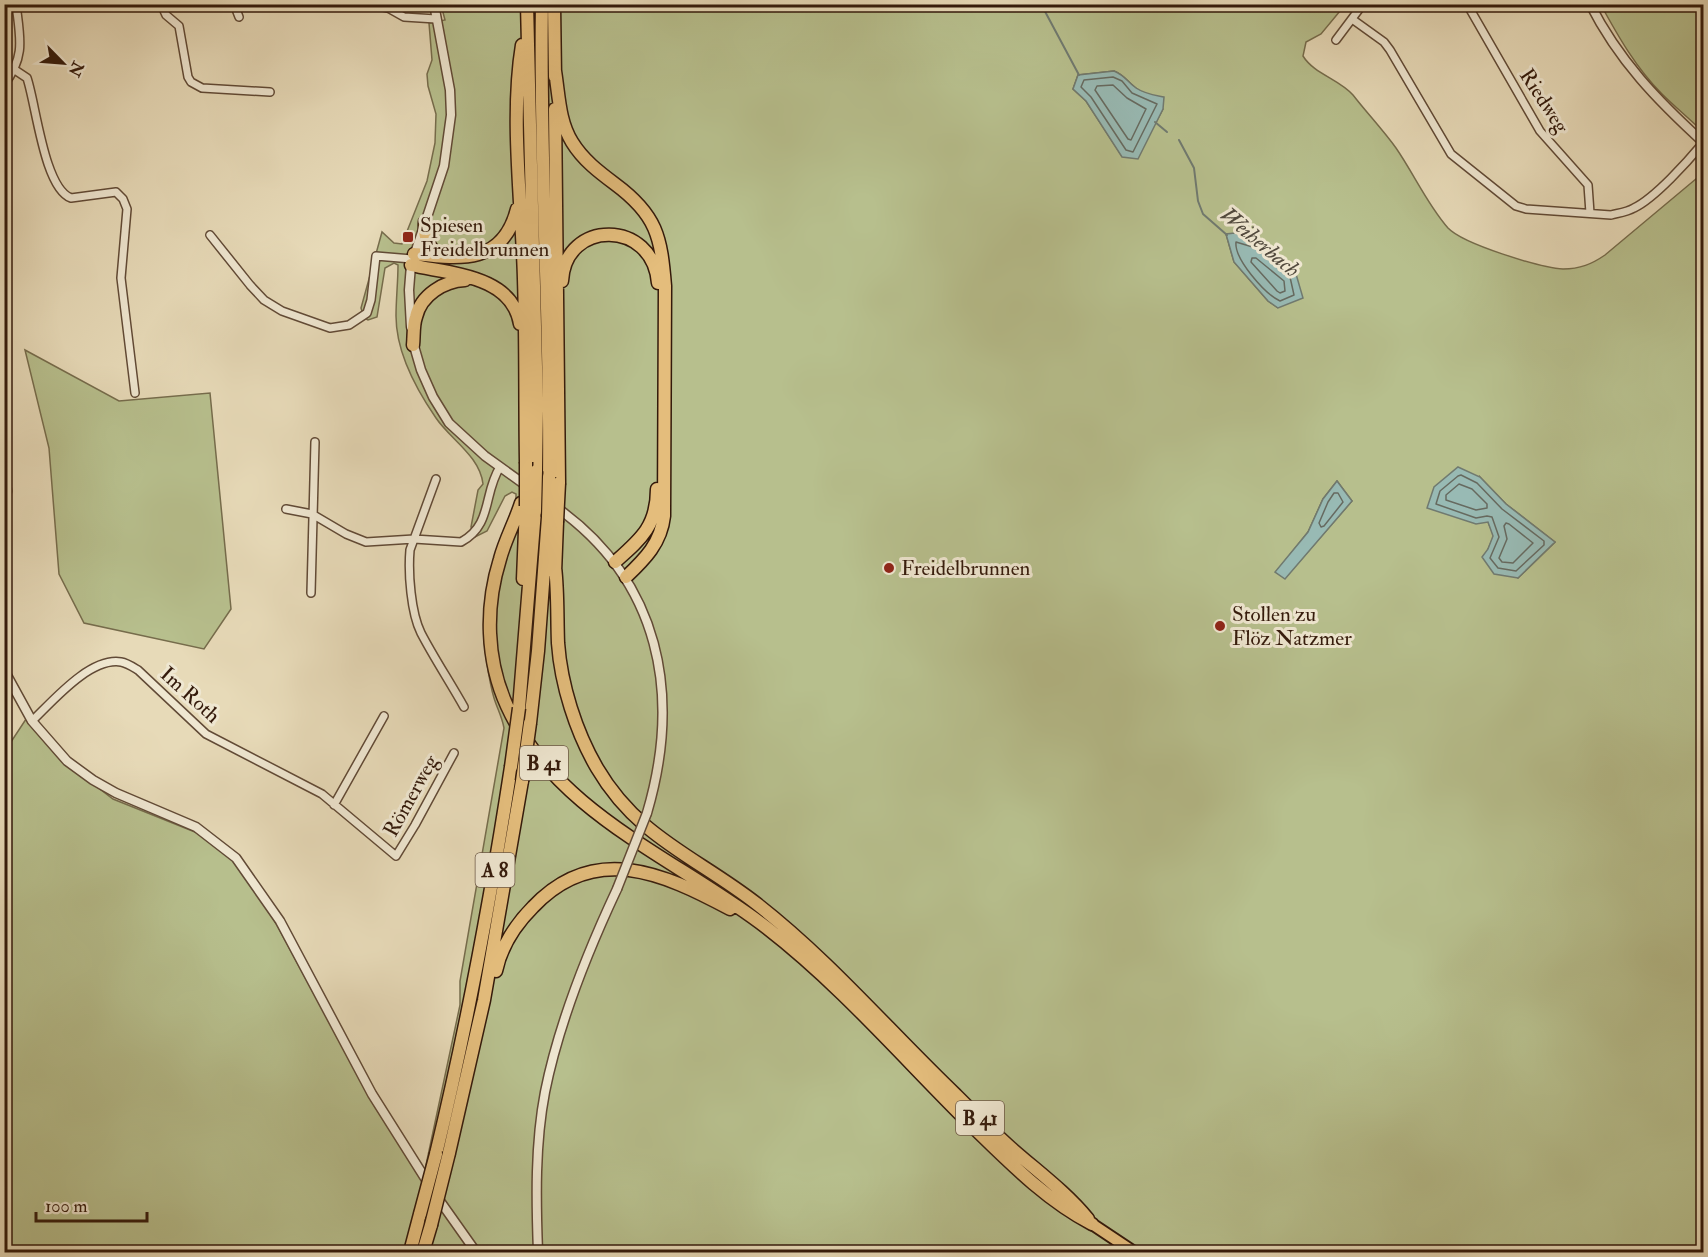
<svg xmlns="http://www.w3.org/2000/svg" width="1708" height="1257" font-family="'IM FELL Double Pica',serif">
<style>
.green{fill:#b7bf8d;stroke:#766c4c;stroke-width:1.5;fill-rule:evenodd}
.water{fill:#98bab4;stroke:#707a70;stroke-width:1.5}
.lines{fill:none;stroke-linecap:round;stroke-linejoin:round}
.shore{stroke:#666a60;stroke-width:1.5}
.stream{stroke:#707a70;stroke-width:2}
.minor-casing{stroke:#614a36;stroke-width:10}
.tertiary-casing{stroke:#614a36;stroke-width:11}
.primary-casing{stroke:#341a0b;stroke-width:14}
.motorway-casing{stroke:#341a0b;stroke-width:15}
.minor{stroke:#efe7d1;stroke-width:7}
.tertiary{stroke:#efe7d1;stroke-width:8}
.primary{stroke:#e4bd7c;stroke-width:10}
.motorway{stroke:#e4bd7c;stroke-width:12}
.tertiary-bridge-casing{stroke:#614a36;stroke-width:11;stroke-linecap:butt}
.motorway-bridge-casing{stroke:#341a0b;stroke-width:15;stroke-linecap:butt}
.tertiary-bridge{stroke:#efe7d1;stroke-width:8}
.motorway-bridge{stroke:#e4bd7c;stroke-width:12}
.poi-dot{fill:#8f2418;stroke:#efe7d1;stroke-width:2}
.labels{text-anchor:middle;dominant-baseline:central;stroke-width:6;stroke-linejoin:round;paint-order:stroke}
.shield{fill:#efe7d1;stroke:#6c5846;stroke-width:1.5}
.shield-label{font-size:20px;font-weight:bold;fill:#341a0b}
.street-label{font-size:21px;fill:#341a0b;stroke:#efe7d1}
.poi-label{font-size:21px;fill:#341a0b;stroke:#efe7d1;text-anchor:start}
.water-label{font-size:22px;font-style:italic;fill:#524a3e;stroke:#efe7d1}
</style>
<rect width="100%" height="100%" fill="#e7dab8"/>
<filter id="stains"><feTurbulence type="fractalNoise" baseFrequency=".00333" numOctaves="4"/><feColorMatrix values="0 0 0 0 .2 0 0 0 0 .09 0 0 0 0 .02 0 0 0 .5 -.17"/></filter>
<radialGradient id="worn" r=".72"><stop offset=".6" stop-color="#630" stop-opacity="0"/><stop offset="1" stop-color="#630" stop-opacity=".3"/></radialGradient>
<path class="green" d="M441,5h904l-24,29 -15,8 -3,14c11,18 36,23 50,39 14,18 30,35 43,53 18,26 31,56 52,80 15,16 93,40 115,41 17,0 29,-5 42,-14l98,-82v1079h-1698v-501l23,-35 38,47 47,36 82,33 40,27 39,61 101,187 48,72 37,-174v-24l44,-253c-2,-11 -7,-20 -10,-30 -4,-13 -6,-28 -8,-41 -9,-58 7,-103 30,-156v-7l-4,-2 -7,4 -18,35 -12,6 -4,-10 7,-37 5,-6c-3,-28 -33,-45 -47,-66 -20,-29 -40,-66 -40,-102 0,-17 2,-34 2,-51l-4,-2 -9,5 -8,49 -9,3 -4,-2 -3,-10 21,-76 12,11 8,1 25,-63 8,-38 1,-29 -8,-28 -1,-12 5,-14 -3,-37 16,-3zM1114,71c12,5 13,11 22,17 10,7 18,13 27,21l-7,13 -34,34 -36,-55 -13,-12 5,-14zM1226,234l52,74 -10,-7 -34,-39zM1480,477l26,27 49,38 -37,36 -30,-29 6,-13 -6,-14zM1337,481l15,20 -67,77 -9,-6 32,-40 15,-33z
M1601,5h102v127c-13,-13 -28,-25 -41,-38 -26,-26 -44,-58 -61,-89z
M25,350l94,51 91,-8 21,216 -27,40 -120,-26 -25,-49 -10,-126z"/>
<path class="water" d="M1114,71c12,5 13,11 22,17 9,6 18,7 28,9l-1,12 -25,50 -16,-2 -36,-56 -13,-12 5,-14z
M1235,233l24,10 37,31 7,24 -25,10 -10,-7 -34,-39 -8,-28z
M1458,467l22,10 26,27 49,38 -37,36 -24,-4 -12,-17 6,-8 5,-13 -5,-14 -12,2 -49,-16 7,-21z
M1337,481l15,20 -67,78 -10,-7 33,-40 15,-33z"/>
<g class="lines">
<path class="shore" d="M1113,77l9,4 10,12 25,11 -24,48 -7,-2 -35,-53 -10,-10 3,-7z
M1113,85l14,13 19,11 -15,31 -3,-1 -33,-49 2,-4z
M1236,242l20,6 34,29 4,18 -14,6c-15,-7 -46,-42 -44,-59z
M1252,258h4l28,23 1,10 -5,2 -3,-2 -26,-29z
M1461,475l16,8 25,26 42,32v4l-28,26 -18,-3 -8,-10 9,-21 -7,-20 -5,-1 -11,2 -40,-14 4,-13 18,-15z
M1459,484l13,5 15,15v4l-11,2 -30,-10v-5z
M1334,493h4l5,9 -19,24 -3,1 -2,-4 9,-21z
M1506,523l3,1 24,19 -20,20 -11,-1 -3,-4 8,-19 -3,-13z"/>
<path class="stream" d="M1041,4l38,71
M1155,122l12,10
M1179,140l15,28 4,33 5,13 24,21"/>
<g class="minor-casing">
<path id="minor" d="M161,4l5,11 13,11 9,51 3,5 11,6 68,4
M234,4l5,13
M370,4l18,4 16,9 32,2
M1467,4l73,127 48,54 2,28
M1352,19l32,23 6,8 61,104 65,52 10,3 85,6c8,-2 16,-3 23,-7 21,-10 54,-47 69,-65
M1336,40l27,-36
M15,70l12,8c9,26 17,110 44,120l45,-6 7,7 4,10 -6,69 14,115
M4,85c22,-29 16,-47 12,-81
M210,235l40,50 14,15 18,11 48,17 19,-3 18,-12 4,-13 5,-44 36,3
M436,479l-26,71c-2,23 1,63 11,83 13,25 29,49 43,74
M286,509l26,5 34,20 20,8 48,-3 47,3c32,-17 22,-49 39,-75
M311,593l4,-151
M32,721c21,-20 58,-64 89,-59 6,1 12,5 17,8l68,64 116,60 74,62 19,-31 39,-72
M334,805l50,-89"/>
</g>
<g class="tertiary-casing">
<path id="tertiary" d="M1590,4c29,57 67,96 114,139
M411,327l-2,-37 2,-25 33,-99 7,-51 -1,-25 -16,-86
M412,339l9,31 12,27 16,26 36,33 43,31
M4,469l3,22 -3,20
M556,507c104,74 126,187 91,306
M4,670l28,51 35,40 26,19 23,13 80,34 40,31 44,63 92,173 63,100 41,58
M538,1252c-2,-53 -3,-108 7,-160 14,-70 42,-139 72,-203"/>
</g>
<g class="primary-casing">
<path id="primary" d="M1092,1224l42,28"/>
</g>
<g class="motorway-casing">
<path id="motorway" d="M527,4l10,403 -1,64
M542,4c-3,158 9,316 7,473
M554,4l1,73
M522,45c-12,73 0,159 2,234 2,61 1,122 2,183
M555,71c4,25 4,50 17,71 11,18 27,30 43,42 42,31 46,53 50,102l-1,230c-3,27 -19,43 -38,61
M555,109l4,374
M425,222c-1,15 3,27 16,34
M414,254c46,5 89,11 103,-45
M411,265c39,9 101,10 109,59
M562,281c3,-62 91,-62 96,2
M413,345c1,-9 0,-20 3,-28 5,-22 28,-36 49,-37
M521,503c-6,19 -16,37 -21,56 -15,48 -14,101 7,147 49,108 171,153 260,222 75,58 138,132 205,198 37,36 74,74 120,98
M615,562c26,-23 42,-36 42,-73
M555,567c3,25 2,51 3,76 3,42 18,89 39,125 41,70 100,89 160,136 73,57 132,127 199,191 18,18 36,36 55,53 26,23 55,44 77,71
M555,573l2,-51
M523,579l3,-73
M519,708l16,-197
M530,723l8,-72 10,-134
M496,971c5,-24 20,-47 37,-64 61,-65 130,-34 197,2
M449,1153l35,-153 38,-219
M436,1154c31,-128 55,-257 75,-387
M410,1252l10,-38
M423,1252l8,-27"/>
</g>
<use href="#minor" class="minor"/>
<use href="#tertiary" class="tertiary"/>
<use href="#primary" class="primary"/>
<use href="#motorway" class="motorway"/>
<g class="tertiary-bridge-casing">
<path id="tertiary-bridge" d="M617,889l30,-76"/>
</g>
<g class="motorway-bridge-casing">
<path id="motorway-bridge" d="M526,506v-44
M535,511l1,-40
M548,517l1,-40
M557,522l2,-39
M511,767l8,-59
M522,781l8,-58
M420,1214l16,-60
M431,1225l18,-72"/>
</g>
<use href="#tertiary-bridge" class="tertiary-bridge"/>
<use href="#motorway-bridge" class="motorway-bridge"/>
</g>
<g class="poi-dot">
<rect x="402" y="231" width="12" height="12" rx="3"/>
<circle cx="889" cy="568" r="6"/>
<circle cx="1220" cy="626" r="6"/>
</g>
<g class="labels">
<g class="shield">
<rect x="520" y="746" width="48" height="34" rx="4.5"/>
<rect x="475.5" y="853" width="39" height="34" rx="4.5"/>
<rect x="956" y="1101" width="48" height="34" rx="4.5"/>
</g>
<g class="shield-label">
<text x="544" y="763">B 41</text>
<text x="495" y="870">A 8</text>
<text x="980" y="1118">B 41</text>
</g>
<g class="street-label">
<text transform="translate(1544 101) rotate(57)">Riedweg</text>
<text transform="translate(190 695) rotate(42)">Im Roth</text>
<text transform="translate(411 796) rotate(-61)">Römerweg</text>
</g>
<g class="poi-label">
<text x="420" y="225">Spiesen<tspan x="420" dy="24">Freidelbrunnen</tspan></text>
<text x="901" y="568">Freidelbrunnen</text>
<text x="1232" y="614">Stollen zu<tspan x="1232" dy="24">Flöz Natzmer</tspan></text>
</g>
<g class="water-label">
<text transform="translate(1260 242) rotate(40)">Weiherbach</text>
</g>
</g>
<rect width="1708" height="1257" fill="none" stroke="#e7dab8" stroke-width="24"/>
<rect x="6" y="6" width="1696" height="1245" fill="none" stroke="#341a0b" stroke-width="3"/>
<rect x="12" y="12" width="1684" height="1233" fill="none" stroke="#341a0b" stroke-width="1.5"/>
<g transform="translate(63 63) rotate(115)" stroke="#efe7d1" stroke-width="4.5" paint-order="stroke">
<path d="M0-4.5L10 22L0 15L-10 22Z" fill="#341a0b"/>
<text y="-9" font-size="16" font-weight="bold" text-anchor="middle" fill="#341a0b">N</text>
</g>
<path d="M36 1212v9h111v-9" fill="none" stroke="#341a0b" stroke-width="3"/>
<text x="45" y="1212" font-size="18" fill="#341a0b" stroke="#efe7d1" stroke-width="4.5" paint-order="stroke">100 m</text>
<rect width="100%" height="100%" filter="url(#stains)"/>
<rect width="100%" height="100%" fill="url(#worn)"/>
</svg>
